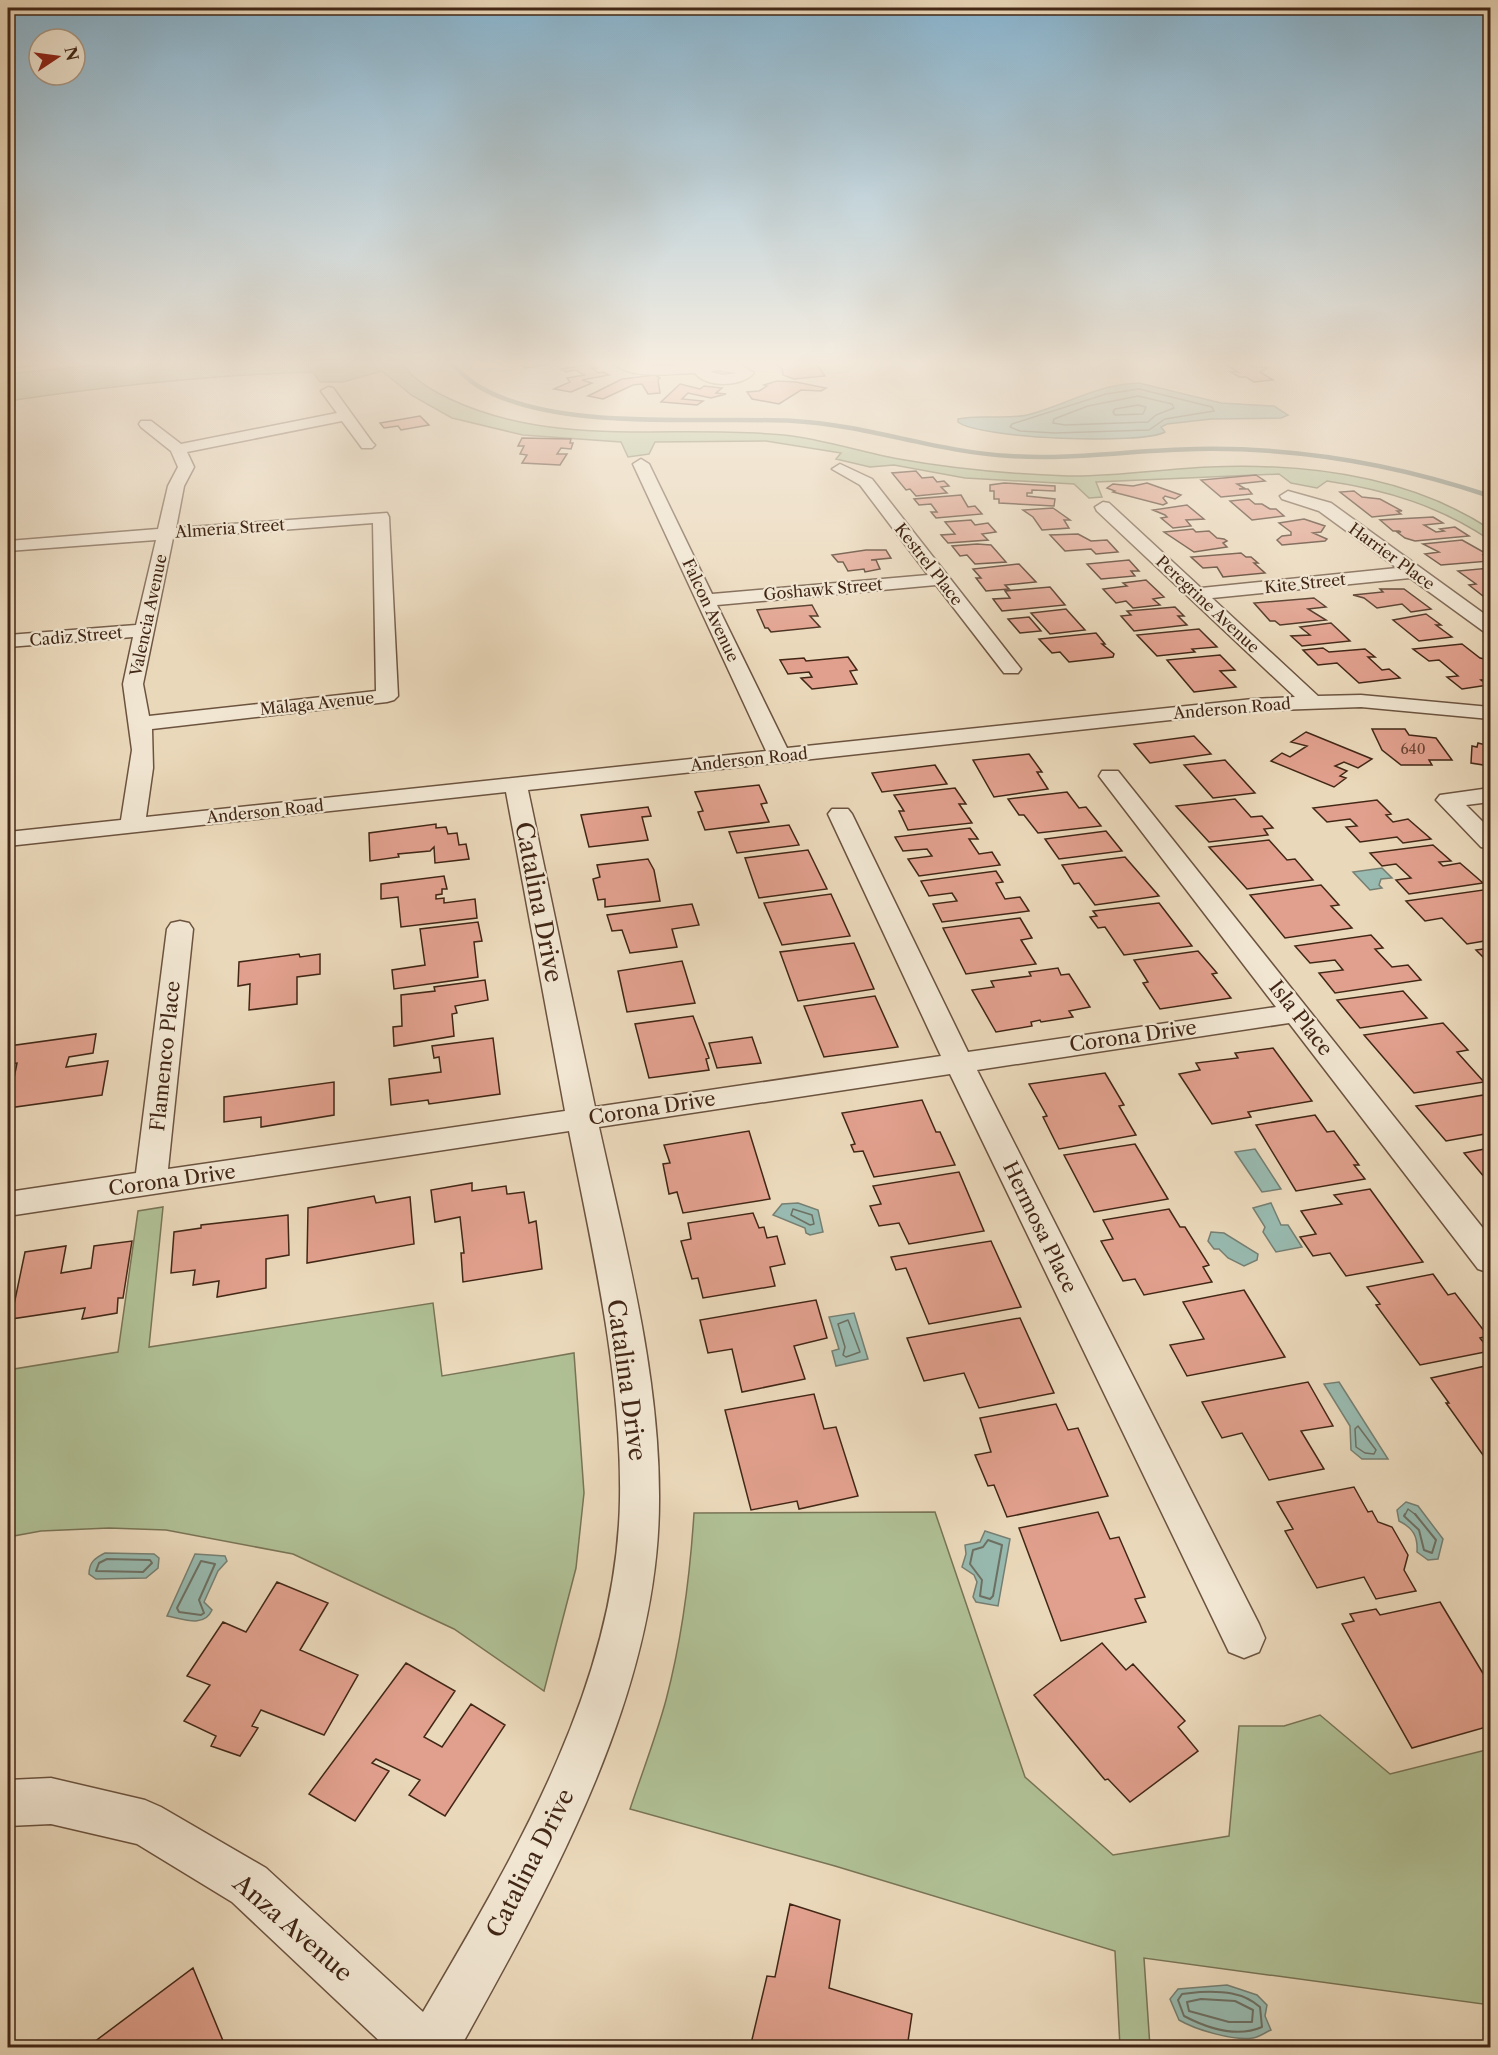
<svg xmlns="http://www.w3.org/2000/svg" width="1498" height="2055" font-family="'Libre Caslon Text',serif">
<style>
.green{fill:#b0c095;stroke:#797456;stroke-width:1.5}
.water{fill:#98bab0;stroke:#767f72;stroke-width:1.5}
.lines{fill:none;stroke-linecap:round;stroke-linejoin:round}
.shore-far1{stroke:#6d7063;stroke-width:1.5}
.shore{stroke:#6d7063;stroke-width:2}
.stream{stroke:#767f72;stroke-width:4.5}
.building{fill:#e1a08d;stroke:#422716;stroke-width:1.5}
.minor-casing{stroke:#6c533f;stroke-width:3}
.minor{fill:#f1e6d2;fill-rule:evenodd}
.labels{text-anchor:middle;dominant-baseline:central;stroke-width:4.5;stroke-linejoin:round;paint-order:stroke}
.far-number-label{font-size:14px;fill:#6a4534}
.far-street-label{font-size:16px;fill:#422716;stroke:#f1e6d2}
.street-label{font-size:20px;fill:#422716;stroke:#f1e6d2}
.near-street-label{font-size:24px;fill:#422716;stroke:#f1e6d2}
</style>
<rect width="100%" height="100%" fill="#ead8ba"/>
<filter id="stains"><feTurbulence type="fractalNoise" baseFrequency=".00333" numOctaves="4"/><feColorMatrix values="0 0 0 0 .2 0 0 0 0 .09 0 0 0 0 .02 0 0 0 .5 -.17"/></filter>
<radialGradient id="worn" r=".72"><stop offset=".6" stop-color="#630" stop-opacity="0"/><stop offset="1" stop-color="#630" stop-opacity=".3"/></radialGradient>
<path class="green" d="M126,362h276c9,17 31,29 48,37 106,50 222,25 334,36 39,4 76,17 115,24 55,10 113,15 169,17 46,1 94,-7 141,-9 96,-4 200,9 281,62v11c-51,-34 -103,-50 -163,-59l-10,7 -26,-5 -12,-9 -183,8 6,15 -13,1 -15,-14 -109,-6 -71,-13 -24,2 -34,-8 5,-6 -75,-12 -111,1 -6,12 -21,3 -7,-15 -98,-7 -71,-17 -41,-23 -29,-24 -39,11h-23l-7,-10c-103,3 -204,14 -305,29v-27z
M163,1207l-14,140 284,-44 9,73 132,-23 10,140 -8,75 -32,123 -90,-62 -161,-75 -127,-24 -57,-2 -68,3 -33,6v-167l110,-18 20,-141z
M935,1512l90,265 88,78 116,-19 10,-110h45l36,-11 70,59 100,-25v256l-346,-47 6,89h-30l-5,-96 -280,-85 -205,-57c12,-36 26,-72 36,-109 16,-61 24,-124 28,-187z"/>
<path class="water" d="M1139,383l82,20 53,3 14,9 -7,3 -70,1 -44,5 -6,3 4,5c-23,13 -185,7 -207,-10v-3c23,-5 46,1 69,-4 40,-10 67,-30 112,-32z
M1382,868l10,10 -11,1 -2,6 3,3 -12,2 -17,-18z
M1255,1149l26,40 -19,3 -27,-40z
M798,1203l20,7 5,22 -13,3 -4,-2 -1,-5 -32,-13 9,-11z
M1271,1203l10,22h7l14,22 -26,5 -13,-20 2,-5 -12,-19z
M1211,1232l13,1 34,21 -1,6 -13,6 -16,-8 -9,-9h-5l-6,-8z
M854,1313l14,46 -32,7 -4,-15 7,-2 -10,-32z
M1339,1382l49,77h-26l-11,-9 -1,-24 -26,-42z
M1406,1502l12,4 25,33 -5,20 -10,1 -11,-8c1,-16 -4,-24 -18,-31l-2,-11z
M985,1531l25,8 -12,67 -22,-4 -3,-5 4,-15 -3,-7 -12,-8 4,-13 -1,-9 15,-3z
M105,1553l49,1 5,4 -1,10 -12,10 -50,1 -7,-5c0,-12 6,-16 16,-21z
M195,1554l30,2 2,5 -9,10 -14,31 8,8c-8,18 -28,9 -45,6z
M1227,1985l30,10 10,10 -2,11 6,14c-5,2 -12,7 -18,8 -19,3 -57,-8 -74,-18l-9,-21 8,-10z"/>
<g class="lines">
<path class="shore-far1" d="M1139,389l73,18 2,4 -49,8 -16,11 -94,3 -35,-2 -10,-4 2,-3 94,-30z
M1138,396l34,8 2,4 -18,7 -8,7 -83,3 -12,-2 1,-4 34,-13z
M1138,405l8,2 -3,7 -28,1 -2,-3 2,-3z
M793,1209l19,6 2,9 -4,1 -19,-10z
M848,1320l12,32 -14,5 -3,-2 2,-8 -7,-23z
M1358,1426l18,24 -2,4 -9,-1 -9,-6 -1,-18z
M1405,1515l3,-6 8,6"/>
<path class="shore" d="M1405,1514l-1,2 15,14 5,20 8,3 4,-13 -21,-26
M988,1540l14,5 -9,51 -3,3 -10,-3 2,-16 -12,-16 3,-14 10,-3z
M107,1559l43,1 2,3 -9,9 -47,-1 3,-8z
M201,1561l14,3 -16,36 5,13 -3,2 -22,-3 -2,-4z
M1200,1992c22,-1 43,0 60,15l2,20c-25,11 -55,1 -78,-11l-6,-16 4,-6z
M1201,1999l34,2 18,9 -1,12h-23l-40,-11 -2,-9z"/>
<path class="stream" d="M450,362c9,8 18,18 28,24 78,47 226,30 316,35 73,4 142,31 216,35 62,4 124,-6 186,-7 101,-2 199,15 294,47"/>
</g>
<path class="building" d="M12,362h26v3l-29,3 -1,-5z
M545,362l3,3 -23,3 -6,-5z
M773,362h42l10,14 -31,3 -11,-4 -1,-6z
M1221,362h23l7,4 17,2 -8,4 13,8 -19,2 -8,-5h-7l-8,-5h7z
M591,364l5,4h-4l6,5 5,-1 6,3 -27,5 10,3 -21,9 -17,-3 16,-7 -3,-4 17,-3 -8,-5 -10,2 -5,-3z
M655,375l5,3 -2,2 2,13 -12,1 -6,-10 -9,1 -30,14 -15,-3 34,-17z
M777,381l19,1 30,6 -5,3 -20,-1 -22,14 -27,-5 -5,-7 12,-1 8,-5 -3,-1z
M680,384l20,5 4,-3 18,2 -6,5 10,1 -15,4 -23,-5 -6,6 21,2 -6,4 -36,-3z
M420,416l9,9 -28,5 -3,-4 -14,2 -4,-5z
M522,438l49,1 -1,4h3l-2,6 -10,-1 -4,6h10l-7,11 -38,-2 5,-8 -7,-1 4,-8h-6z
M916,471l6,7 11,-1 4,5 7,-1 5,5 -8,1 6,6 -31,3 -6,-7 -4,1 -14,-17z
M1256,475l9,6 -28,3 7,4 -5,1h9l4,5 -31,3 -20,-17z
M1004,483l51,3v5l-23,-1v3h-5v3l28,3 -1,7 -55,-3v-4h-5v-8h-4v-6z
M1147,483l34,12 -6,4 -10,-3 -2,2 4,5 -4,2 -50,-13 2,-1 -8,-3 6,-4 20,2z
M1354,491l8,6 18,2 22,12h-5l4,3 -29,3 -32,-25z
M961,495l7,12 7,-1 7,8 -46,4 -5,-6h6l-6,-8 -12,1 -5,-6z
M1249,499l6,5h7l8,5h6l8,7 -32,4 -22,-19z
M1187,505l17,14 -18,1 5,6 -18,2 -12,-10 6,-1 -2,-2 -12,-5z
M1053,508l17,12h-6l5,8 -27,2 -9,-13 -10,-7z
M1433,517l10,6 -19,2 12,7 8,-1 -4,-2 15,-2 14,9 -54,5 -10,-3 -8,-6h4l-2,-1h-6l-13,-11z
M1304,519l21,7 -4,6 -8,1 14,6 -2,2 -43,4 -5,-5 5,-4 9,-1v-3l-12,-9z
M971,520l4,5 13,-2 8,9 -14,2 6,6 -40,3 -7,-8 14,-1 -10,-12z
M1193,529l3,3 13,-1 8,7 7,1 3,2 -4,2 4,4 -33,5 -30,-20z
M1078,534l13,7 16,-1 11,12 -22,2 -5,-5 -26,2 -15,-16z
M1462,540l25,14 -4,1 7,6 -49,4 -16,-11 14,-2 -16,-8z
M977,544l14,1 15,17 -31,2 -8,-9 -7,1 -8,-10z
M866,550h20l5,8 -20,2h5l4,9 -15,3 -1,-3 -16,2 -5,-9h-5l-6,-7z
M1241,553l5,4h5l7,6h-4l11,10 -42,4 -6,-10 -14,1 -12,-11z
M1129,560l10,11h-8l4,5 -34,3 -14,-15z
M1019,564l17,18 -31,3 4,4 -23,2 -10,-13h5l-8,-9z
M1490,568v27l-7,1 -14,-11 7,-1 -18,-13z
M1146,580l18,17 -11,2 7,6 -27,3 -7,-7 -10,2 -13,-14 24,-3 -4,-3z
M1050,587l15,18 -63,6 -9,-12 17,-1 -5,-7z
M1380,589h24l27,20 -20,3 -9,-8 -25,4 -13,-10 -11,-3 30,-3z
M1314,598l12,9 -18,2 18,11 -46,5 -5,-4h-5l-16,-18z
M812,605l6,11h-8l10,11 -49,5 -3,-4h-3l-8,-18z
M1175,607l9,9h-6l9,9 -53,6 -13,-15 10,-1 -4,-4z
M1066,609l19,21 -35,4 -19,-21z
M1426,614l15,11h-5l16,12 -33,4 -26,-21z
M1029,617l12,14 -21,2 -12,-14z
M1331,623l19,18 -48,5 -11,-10 19,-1 -10,-8z
M1199,629l18,18 -25,2 3,3 -38,4 -20,-21z
M1096,633l9,11h-3l12,10 -1,3 -44,5 -9,-10 -8,1 -13,-14z
M1462,644l18,14 10,2v19l-9,1 7,5 -26,4 -15,-12 11,-1 -19,-16 -10,1 -16,-12z
M1323,648l6,4 36,-3 10,8h-7l14,13 7,-1 11,9 -41,5 -22,-20 -19,2 -15,-15z
M1220,655l15,15 -15,1 16,16 -42,5 -27,-32z
M848,657l9,13 -7,1 7,13 -45,5 -11,-11 11,-1 -3,-5 -21,2 -8,-14 24,-2 2,3z
M1372,729h33l4,6 27,3 16,22h-23l3,5h-31l-19,-15z
M1306,732l66,27 -14,9 -14,-6 -9,4 12,5 -7,5 6,2 -12,9 -63,-26 11,-8 8,4 17,-11 -16,-4z
M1194,736l17,18 -61,9 -16,-19z
M1478,743l12,3v20l-19,-3 1,-17 5,1z
M1029,754l13,18h-5l11,17 -54,8 -21,-37z
M1225,760l30,33 -42,5 -29,-33z
M935,765l12,19 -65,8 -10,-19z
M759,785l8,18 -6,1 8,18 -64,8 -7,-18 5,-1 -8,-19z
M955,788l11,16h-7l13,19 -64,7 -9,-19h5l-10,-16z
M1067,792l12,16 7,-1 15,19 -63,7 -14,-18h-5l-11,-16z
M1235,799l16,18 11,-1 11,12 -9,1 4,6 -59,7 -33,-36z
M1377,800l14,14 -5,1 7,7 15,-3 23,20 -28,4 -6,-6 -37,5 -14,-15 11,-1 -7,-7 -23,3 -14,-14z
M648,807l3,9 -9,1 6,23 -59,7 -8,-32z
M436,824v4l10,-1 2,7 9,-1 2,12 7,-1 3,15 -34,4 -1,-16 -4,4 -32,3 1,3 -29,4 -1,-28z
M789,825l10,20 -62,8 -8,-21z
M970,828l8,11h-9l10,15 13,-2 8,13 -81,11 -11,-17 24,-3 -5,-7 -24,2 -8,-14z
M1106,831l16,20 -63,8 -14,-20z
M1269,840l18,20 8,-1 18,21 -66,9 -38,-42z
M1433,845l18,16 -12,1 4,4 17,-3 23,20 -74,11 -13,-14 15,-2 -15,-14 -14,2 -12,-13z
M808,850l19,39 -68,9 -14,-40z
M1125,857l34,39 -64,9 -16,-22 -5,1 -12,-19z
M648,859l6,11 6,31 -55,6v-8l-7,1 -5,-21 7,-2 -3,-12z
M996,871l7,11 -7,1 9,16 15,-2 9,14 -87,11 -9,-18 24,-3 -5,-8 -23,3 -8,-15z
M444,876l3,13h-5v5l-6,1v4l8,-1v5l31,-4 2,19 -76,9 -3,-30 -17,2v-15z
M1321,885l18,20 -8,1 21,22 -67,10 -35,-43z
M1490,889v51l-23,4 -25,-26 -17,3 -19,-20z
M831,894l19,42 -68,9 -18,-42z
M1159,903l33,43 -68,9 -19,-28 -7,1 -8,-11 7,-1 -4,-5z
M692,904l7,21 -27,4 5,18 -47,6 -8,-23 -10,1 -5,-16z
M1020,918l12,20 -11,2 15,24 -70,10 -23,-46z
M478,922l4,19 -8,1 4,35 -84,12 -2,-19 33,-5 -5,-36z
M1371,935l12,13 -8,1 17,18 16,-2 13,15 -86,13 -16,-20 24,-3 -8,-10 -25,3 -15,-17z
M854,943l20,46 -76,12 -18,-49z
M1490,948v16l-14,-14z
M1198,951l19,22 -5,1 19,24 -71,11 -17,-26 5,-1 -14,-22z
M299,954l1,3 20,-3v20l-23,3v27l-48,6 1,-26 -12,2 1,-24z
M682,961l13,42 -68,9 -9,-41z
M1058,968l3,7 8,-1 21,33 -21,4 4,6 -32,5 -1,-2 -9,2 1,4 -36,6 -24,-42 22,-3 -3,-6 40,-5 -2,-4z
M485,980l3,20 -33,6 2,7 -5,1 2,22 -60,10 -1,-19 9,-1 -1,-31 34,-4 -1,-4z
M1403,991l24,27 -67,10 -23,-28z
M875,996l23,51 -74,10 -20,-51z
M693,1016l16,42 -3,1 3,11 -60,8 -14,-54z
M1443,1023l25,27 -11,2 27,30 -70,11 -50,-58z
M96,1034l-3,19 -24,4 -3,10 42,-6 -6,34 -94,13 9,-45 -9,1 1,-18z
M752,1037l9,26 -44,5 -8,-25z
M493,1038l7,56 -71,10 -1,-4 -37,5 -2,-26 52,-7 -2,-15 -5,1 -2,-12z
M1273,1048l39,53 -64,11 3,5 -39,7 -33,-50 21,-4 -4,-7 42,-5 -3,-5z
M1105,1073l19,32 -5,1 17,29 -77,14 -16,-32 4,-1 -18,-32z
M334,1082v33l-73,12v-10l-37,5v-25z
M1490,1094v39l-44,8 -30,-35z
M922,1100l14,32h4l15,33 -81,12 -11,-26 -9,1 -3,-7 4,-1 -13,-31z
M1315,1115l12,17 7,-1 25,34h-5l11,14 -69,12 -40,-66z
M749,1131l21,68 -87,14 -6,-21 -8,2 -6,-30 7,-1 -6,-18z
M1135,1144l33,55 -74,13 -30,-57z
M1490,1148v36l-26,-31z
M959,1172l25,59 -75,13 -10,-21 -20,3 -9,-20 11,-2 -8,-18z
M472,1183v8l34,-5 1,8 17,-2 5,31 7,-2 6,48 -79,13 -2,-29h3l-4,-36 -25,5 -4,-32z
M1370,1189l53,73 -77,14 -16,-23 -17,3 -13,-19 16,-3 -15,-23 41,-7 -8,-9z
M374,1196l2,7 34,-6 4,47 -107,19 1,-55z
M1169,1209l11,18h5l24,38 -6,2 9,15 -68,13 -9,-16 -12,2 -22,-40 12,-2 -10,-19z
M753,1213l6,15 5,-1 3,11 10,-2 8,28 -15,3 5,19 -72,12 -5,-20 -6,1 -11,-38 10,-2 -3,-16z
M288,1215l1,40 -23,4v29l-49,9 2,-16 -26,4 2,-15 -24,3 3,-41 27,-4v-3z
M132,1241l-9,57h-5l-1,15 -35,6 3,-11 -74,11 14,-67 41,-6 -5,27 30,-5 3,-22z
M991,1241l30,66 -92,17 -23,-56 -10,2 -5,-13z
M1433,1274l15,21 7,-2 33,43 -8,2 10,13 -70,14 -44,-60 4,-1 -13,-17z
M1244,1290l41,67 -98,19 -17,-31 34,-6 -21,-37z
M816,1300l11,38 -33,8 11,33 -63,13 -10,-43 -24,4 -8,-33z
M1020,1318l34,75 -75,15 -15,-35 -40,8 -17,-43z
M1490,1365v100l-44,-62h3l-18,-25z
M1308,1382l25,44 -32,5 23,38 -55,11 -27,-47 -20,5 -20,-36z
M814,1394l10,35 12,-2 22,69 -59,13 -2,-8 -46,9 -26,-100z
M1056,1404l12,26 10,-2 30,68 -101,21 -13,-32 -6,1 -13,-31 16,-3 -11,-34z
M1354,1487l14,25 4,-1 6,11 14,5 16,28 -4,15 12,21 -40,8 -12,-22 -47,11 -32,-57 8,-2 -16,-27z
M1098,1512l12,27 9,-2 26,60 -10,2 11,23 -85,19 -42,-113z
M277,1582l51,21 -28,47 58,25 -34,60 -63,-25 -9,16 6,2 -18,28 -29,-10 5,-10 -32,-15 26,-36 -23,-9 36,-54 23,10z
M1440,1602l50,83v41l-78,22 -70,-124 12,-3 -4,-7 26,-5 4,6z
M1102,1643l24,27 7,-6 52,57 -7,6 20,24 -68,51 -22,-23 -3,1 -71,-85z
M406,1663l49,28 -31,46 18,10 29,-43 34,21 -60,91 -36,-21 11,-15 -44,-21 -4,4 17,8 -34,50 -46,-27z
M790,1904l50,16 -11,68 83,26 -5,34h-157l17,-72 8,1z
M193,1968l33,80h-140z"/>
<g class="lines">
<g class="minor-casing">
<path id="minor" d="M612,362l48,4 78,-3 16,10c-13,14 -47,15 -59,0 -23,0 -65,8 -83,-11zM717,370l20,3 -13,2 -14,-3z
M328,387l5,1 39,54 3,3 -3,3h-10l-20,-27 -155,31 7,15 -10,19 -8,42 211,-15 2,4 9,179 -4,4 -7,2 -235,27 1,39 -7,49 620,-66 -133,-287 8,-5 8,5 63,130 216,-19 -68,-90 -28,-16 8,-5 32,15 149,190 -3,4h-14l-68,-88 -219,20 70,143 466,-49 42,-2 -198,-186 -2,-4 8,-5 6,1 92,85 196,-20 -78,-57 -37,-12 -2,-3 8,-5 43,12 159,115v15l-7,-2 -73,-53 -198,20 106,98 43,-1 129,12v12l-129,-12 -108,4 -725,79 67,317 346,-51 -113,-242 4,-5h16l4,5 116,238 308,-45 -177,-231 3,-5h16l372,466v36l-12,-4 -189,-246 -312,47 282,554 6,14 -6,14 -15,6 -15,-6 -279,-578 -351,53c27,122 61,248 60,374 0,192 -108,383 -199,547h-73l-155,-146 -95,-58 -86,-20 -43,2v-46l43,-2 94,22 16,7 105,61 157,144c91,-156 194,-327 197,-512 2,-124 -27,-248 -51,-369l-561,85v-24l128,-19 31,-244 4,-6 9,-2 9,2 4,6 -25,240 397,-58 -59,-319 -498,54v-14l113,-12 11,-70 -9,-66 10,-47 -125,10v-12l128,-10 20,-85 -148,11v-10l150,-12 10,-43 10,-19 -7,-16 -30,-24 -2,-3 2,-3h10l30,23 156,-31 -16,-22zM373,523l3,168 -227,25 -6,-32 30,-146z
M1490,788v14l-24,3 24,24v20l-9,-2 -45,-47 4,-5z"/>
</g>
<use href="#minor" class="minor"/>
</g>
<linearGradient id="sky" x2="0" y2="1"><stop stop-color="#88b6d2"/><stop offset="0.56" stop-color="#f6ede0"/><stop offset="1" stop-color="#f6ede0" stop-opacity="0"/></linearGradient>
<rect width="1498" height="649" fill="url(#sky)"/>
<g class="labels">
<g class="far-number-label">
<text x="1413" y="749">640</text>
</g>
<g class="far-street-label">
<text transform="translate(230 528) rotate(-4)">Almeria Street</text>
<text transform="translate(1392 556) rotate(36)">Harrier Place</text>
<text transform="translate(929 564) rotate(52)">Kestrel Place</text>
<text transform="translate(1305 583) rotate(-6)">Kite Street</text>
<text transform="translate(823 589) rotate(-5)">Goshawk Street</text>
<text transform="translate(1208 604) rotate(43)">Peregrine Avenue</text>
<text transform="translate(711 610) rotate(65)">Falcon Avenue</text>
<text transform="translate(148 615) rotate(-78)">Valencia Avenue</text>
<text transform="translate(76 636) rotate(-5)">Cadiz Street</text>
<text transform="translate(317 703) rotate(-6)">Malaga Avenue</text>
<text transform="translate(1232 708) rotate(-5)">Anderson Road</text>
<text transform="translate(749 759) rotate(-6)">Anderson Road</text>
<text transform="translate(265 811) rotate(-6)">Anderson Road</text>
</g>
<g class="street-label">
<text transform="translate(1301 1018) rotate(52)">Isla Place</text>
<text transform="translate(1133 1036) rotate(-8)">Corona Drive</text>
<text transform="translate(165 1056) rotate(-84)">Flamenco Place</text>
<text transform="translate(652 1108) rotate(-9)">Corona Drive</text>
<text transform="translate(172 1180) rotate(-8)">Corona Drive</text>
<text transform="translate(1040 1227) rotate(64)">Hermosa Place</text>
</g>
<g class="near-street-label">
<text transform="translate(539 902) rotate(79)">Catalina Drive</text>
<text transform="translate(627 1380) rotate(82)">Catalina Drive</text>
<text transform="translate(530 1863) rotate(-63)">Catalina Drive</text>
<text transform="translate(293 1928) rotate(41)">Anza Avenue</text>
</g>
</g>
<rect width="1498" height="2055" fill="none" stroke="#ead8ba" stroke-width="30"/>
<rect x="9" y="9" width="1480" height="2037" fill="none" stroke="#422716" stroke-width="3"/>
<rect x="15" y="15" width="1468" height="2025" fill="none" stroke="#422716" stroke-width="1.5"/>
<g transform="translate(57 57) rotate(77)"><circle r="28" fill="#f1e6d2" stroke="#ab9a87" stroke-width="1.5"/>
<path d="M0-4.5L10 22L0 15L-10 22Z" fill="#8f2418"/>
<text y="-9" font-size="16" font-weight="bold" text-anchor="middle" fill="#422716">N</text>
</g>
<rect width="100%" height="100%" filter="url(#stains)"/>
<rect width="100%" height="100%" fill="url(#worn)"/>
</svg>
